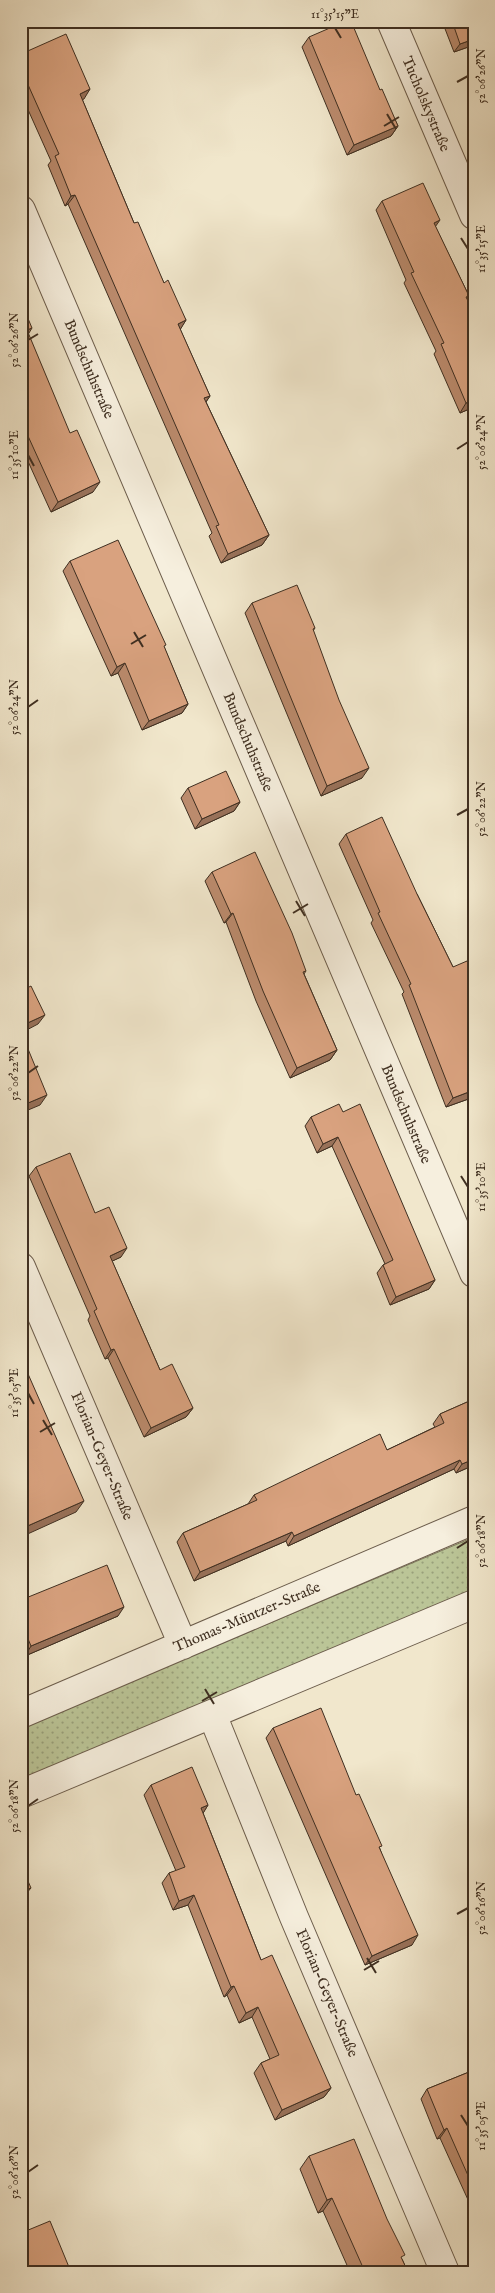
<svg xmlns="http://www.w3.org/2000/svg" width="495" height="2293" font-family="'IM FELL English',serif">
<style>
.grass{fill:url(#grass-dots);stroke:#7d7a5c}
.lines{fill:none;stroke-linecap:round;stroke-linejoin:round}
.minor-casing{stroke:#6c5d4c;stroke-width:30}
.minor{stroke:#f6efde;stroke-width:28}
.wall{fill:#bb8b6d;stroke:#3f2f21}
.shaded-wall{fill:#987159;stroke:#3f2f21}
.building{fill:#d9a27f;stroke:#3f2f21}
.ticks{fill:none;stroke:#3f2f21;stroke-width:2}
.labels{text-anchor:middle;dominant-baseline:central;stroke-width:4.5;stroke-linejoin:round;paint-order:stroke}
.street-label{font-size:15px;fill:#3f2f21;stroke:#f6efde}
.neatline{fill:none;stroke:#3f2f21;stroke-width:2}
.ticks-label{font-size:12px;text-anchor:middle;fill:#3f2f21}
</style>
<defs>
<pattern id="grass-dots" width="8" height="8" patternUnits="userSpaceOnUse" patternTransform="scale(1.25)"><rect width="8" height="8" fill="#bbc597"/><path d="M2 2h.1M6 6h.1" fill="none" stroke="#99a07b" stroke-width="1.8" stroke-linecap="round"/></pattern>
</defs>
<rect width="100%" height="100%" fill="#f1e7cc"/>
<filter id="stains"><feTurbulence type="fractalNoise" baseFrequency=".004" numOctaves="4"/><feColorMatrix values="0 0 0 0 .2 0 0 0 0 .09 0 0 0 0 .02 0 0 0 .5 -.17"/></filter>
<radialGradient id="worn" r=".72"><stop offset=".6" stop-color="#630" stop-opacity="0"/><stop offset="1" stop-color="#630" stop-opacity=".3"/></radialGradient>
<path class="grass" d="M474,1537v52l-453,191v-52z"/>
<g class="lines">
<g class="minor-casing">
<path id="minor" d="M391,21l83,194
M21,210l453,1063
M21,1267l162,378
M21,1714l453,-194
M212,1714l82,203 151,355
M21,1794l453,-190"/>
</g>
<use href="#minor" class="minor"/>
</g>
<path class="wall" d="M442,21h32v24l-20,7z
M309,37l71,53 18,36 -7,10 -44,19 -45,-108z
M21,54l69,35 -8,10 52,124 30,60 22,37 -6,9 30,67 -4,6 63,133 -7,10 -41,18 -12,-27 3,-3 -144,-329 -3,2 -17,-41 3,-4 -30,-67z
M382,201l53,25 34,70 -2,2 7,15v94l-14,6 -26,-59 2,-3 -32,-68 2,-3 -30,-70z
M21,302l7,32 65,158 -42,20 -30,-66z
M70,561l94,86 24,57 -6,9 -40,17 -24,-57 -7,3 -48,-105z
M252,603l63,25 -2,3 49,147 -41,18 -76,-183z
M188,788l52,14 -6,9 -39,18 -14,-31z
M346,834l71,60 36,73 21,10v120l-28,10 -44,-113 2,-2 -33,-69 2,-3 -34,-76z
M212,872l94,99 -2,3 33,76 -7,10 -40,18 -34,-77 -30,-79 -2,1 -19,-42z
M343,1112l92,168 -6,9 -39,16 -13,-32 6,-8 2,-1 -53,-118 -15,7 -12,-27 6,-9z
M36,1167l59,46 26,44 -9,4 48,109 33,38 -7,9 -42,20 -36,-79 -3,1 -17,-39 2,-4 -61,-140z
M474,1399v66l-18,8 -2,-4 -166,77 -2,-5 -92,40 -17,-39 6,-9 65,-29 6,-9 133,-45 48,-23 -2,-3 7,-10z
M21,1600l97,16 -93,40 -4,-8z
M273,1728l83,67 24,54 32,96 -47,20 -99,-227z
M151,1785l57,20 -5,8 58,147 70,128 -7,9 -49,23 -21,-47 7,-10 9,-4 -18,-42 -13,6 -12,-28 -3,2 -36,-92 -15,5 -11,-27 7,-10 7,-2 -32,-76z
M474,2070v143l-34,-75 -3,1 -16,-40 6,-10z
M309,2156l93,103 6,13h-58l-27,-61 -5,2 -18,-44z"/>
<path class="shaded-wall" d="M474,39v6l-20,7 6,-8z
M90,89l-6,10 -11,5 7,-10z
M398,126l-7,10 -44,19 7,-10z
M75,195l-7,9 -3,2 6,-10z
M440,220l-7,10 1,-7z
M186,320l-6,10 -2,-6z
M32,328l-6,10 1,-8z
M210,396l-7,10 1,-8z
M474,400v7l-14,6 6,-10z
M100,482l-7,10 -42,20 7,-10z
M269,535l-7,10 -41,18 7,-9z
M125,663l-7,10 -7,3 6,-9z
M188,704l-6,9 -40,17 7,-9z
M369,768l-7,10 -41,18 6,-10z
M240,802l-6,9 -39,18 7,-10z
M233,913l-7,9 -2,1 7,-9z
M45,1015l-7,9 -17,9v-7z
M337,1050l-7,10 -40,18 7,-10z
M474,1090v7l-28,10 7,-9z
M47,1095l-7,10 -19,8v-7z
M338,1137l-6,9 -15,7 6,-9z
M127,1248l-6,9 -17,8 6,-9z
M435,1280l-6,9 -39,16 6,-8z
M114,1349l-6,9 -3,1 6,-9z
M193,1408l-7,9 -42,20 7,-9z
M474,1459v6l-18,8 6,-9z
M460,1460l-6,9 -166,77 6,-10z
M84,1501l-8,11 -55,25v-6l2,-3z
M292,1532l-6,9 -92,40 6,-9z
M124,1607l-6,9 -93,40 6,-10z
M208,1805l-6,10 -1,-7z
M31,1888l-6,7 -4,2v-5z
M194,1895l-6,10 -15,5 6,-9z
M418,1935l-6,10 -47,20 7,-9z
M234,1986l-7,9 -3,2 7,-10z
M258,2007l-6,10 -13,6 7,-10z
M331,2088l-7,9 -49,23 7,-10z
M447,2128l-7,10 -3,1 7,-9z
M332,2198l-9,13 -5,2 9,-13z"/>
<path class="building" d="M346,21h5l29,69 2,-1 16,37 -44,19 -45,-108z
M452,21h22v18l-14,5z
M66,34l24,55 -10,5 54,129 4,-1 26,61 4,-3 18,40 -8,4 32,72 -6,2 65,137 -41,19 -12,-28 3,-1 -144,-330 -4,1 -16,-40 4,-2 -38,-85v-15z
M423,183l17,37 -6,3 35,73 -3,1 8,16v87l-8,3 -25,-59 3,-1 -33,-70 3,-1 -32,-71z
M21,302l11,26 -5,2 43,103 7,-3 23,52 -42,20 -35,-77h-2z
M118,540l48,105 -2,1 24,58 -39,17 -24,-58 -8,4 -47,-106z
M297,585l18,43 -2,1 26,71 30,68 -42,18 -75,-183z
M226,771l14,31 -38,17 -14,-31z
M382,817l35,77 36,73 14,-6 7,16v113l-21,8 -44,-113 2,-1 -33,-71 2,-1 -34,-78z
M255,852l37,81 14,38 -3,1 34,78 -40,18 -34,-77 -30,-78 -2,1 -19,-42z
M31,986l14,29 -24,11v-35z
M21,1032l26,63 -26,11z
M339,1104l4,8 17,-8 75,176 -39,17 -13,-32 10,-5 -55,-123 -15,7 -12,-27z
M70,1153l25,60 14,-6 18,41 -17,8 50,114 12,-6 21,44 -42,20 -37,-79 -3,1 -17,-39 3,-2 -61,-142z
M21,1358l63,143 -61,27 -2,-4z
M474,1399v60l-12,5 -2,-4 -166,76 -2,-4 -92,40 -17,-39 74,-33 -3,-5 126,-61 7,16 57,-27 -4,-9z
M107,1565l17,42 -93,39 -10,-24v-22z
M321,1708l35,87 3,-1 23,52 -3,1 39,88 -46,21 -99,-228z
M192,1767l16,38 -7,3 60,152 11,-5 59,133 -49,22 -21,-47 18,-8 -21,-48 -12,6 -12,-27 -3,1 -37,-92 -15,6 -10,-28 16,-6 -34,-82z
M21,1865l10,23 -10,4z
M474,2070v119l-27,-61 -3,2 -17,-41z
M354,2139l33,80 18,36 -4,2 7,15h-43l-33,-74 -5,2 -18,-44z
M50,2221l21,51h-50v-39z"/>
<path class="ticks" d="M335,28l6,10M457,82l11,-6M387,114l9,15M384,126l15,-9M461,238l7,11M28,340l10,-6M457,449l11,-7M28,455l6,11M134,632l9,15M131,644l15,-9M28,707l10,-7M457,815l11,-6M296,901l9,15M293,913l15,-9M28,1073l10,-7M461,1176l7,11M28,1393l6,11M43,1420l9,15M40,1432l15,-9M457,1548l11,-7M205,1689l9,15M202,1701l15,-9M28,1806l10,-7M457,1914l11,-6M367,1958l9,15M364,1970l15,-9M461,2115l7,11M28,2172l10,-7"/>
<g class="labels">
<g class="street-label">
<text transform="translate(426 104) rotate(67)">Tucholskystraße</text>
<text transform="translate(89 369) rotate(67)">Bundschuhstraße</text>
<text transform="translate(248 742) rotate(67)">Bundschuhstraße</text>
<text transform="translate(406 1114) rotate(67)">Bundschuhstraße</text>
<text transform="translate(102 1456) rotate(67)">Florian-Geyer-Straße</text>
<text transform="translate(247 1617) rotate(-23)">Thomas-Müntzer-Straße</text>
<text transform="translate(327 1993) rotate(67)">Florian-Geyer-Straße</text>
</g>
</g>
<rect width="495" height="2293" fill="none" stroke="#f1e7cc" stroke-width="55"/>
<rect x="28" y="28" width="440" height="2238" class="neatline"/>
<g class="ticks-label">
<text x="335" y="18">11°35'15"E</text>
<text transform="translate(481 76) rotate(-90)" y="4">52°06'26"N</text>
<text transform="translate(481 249) rotate(-90)" y="4">11°35'15"E</text>
<text transform="translate(14 340) rotate(-90)" y="4">52°06'26"N</text>
<text transform="translate(481 442) rotate(-90)" y="4">52°06'24"N</text>
<text transform="translate(14 455) rotate(-90)" y="4">11°35'10"E</text>
<text transform="translate(14 707) rotate(-90)" y="4">52°06'24"N</text>
<text transform="translate(481 809) rotate(-90)" y="4">52°06'22"N</text>
<text transform="translate(14 1073) rotate(-90)" y="4">52°06'22"N</text>
<text transform="translate(481 1187) rotate(-90)" y="4">11°35'10"E</text>
<text transform="translate(14 1393) rotate(-90)" y="4">11°35'05"E</text>
<text transform="translate(481 1541) rotate(-90)" y="4">52°06'18"N</text>
<text transform="translate(14 1806) rotate(-90)" y="4">52°06'18"N</text>
<text transform="translate(481 1908) rotate(-90)" y="4">52°06'16"N</text>
<text transform="translate(481 2126) rotate(-90)" y="4">11°35'05"E</text>
<text transform="translate(14 2172) rotate(-90)" y="4">52°06'16"N</text>
</g>
<rect width="100%" height="100%" filter="url(#stains)"/>
<rect width="100%" height="100%" fill="url(#worn)"/>
</svg>
